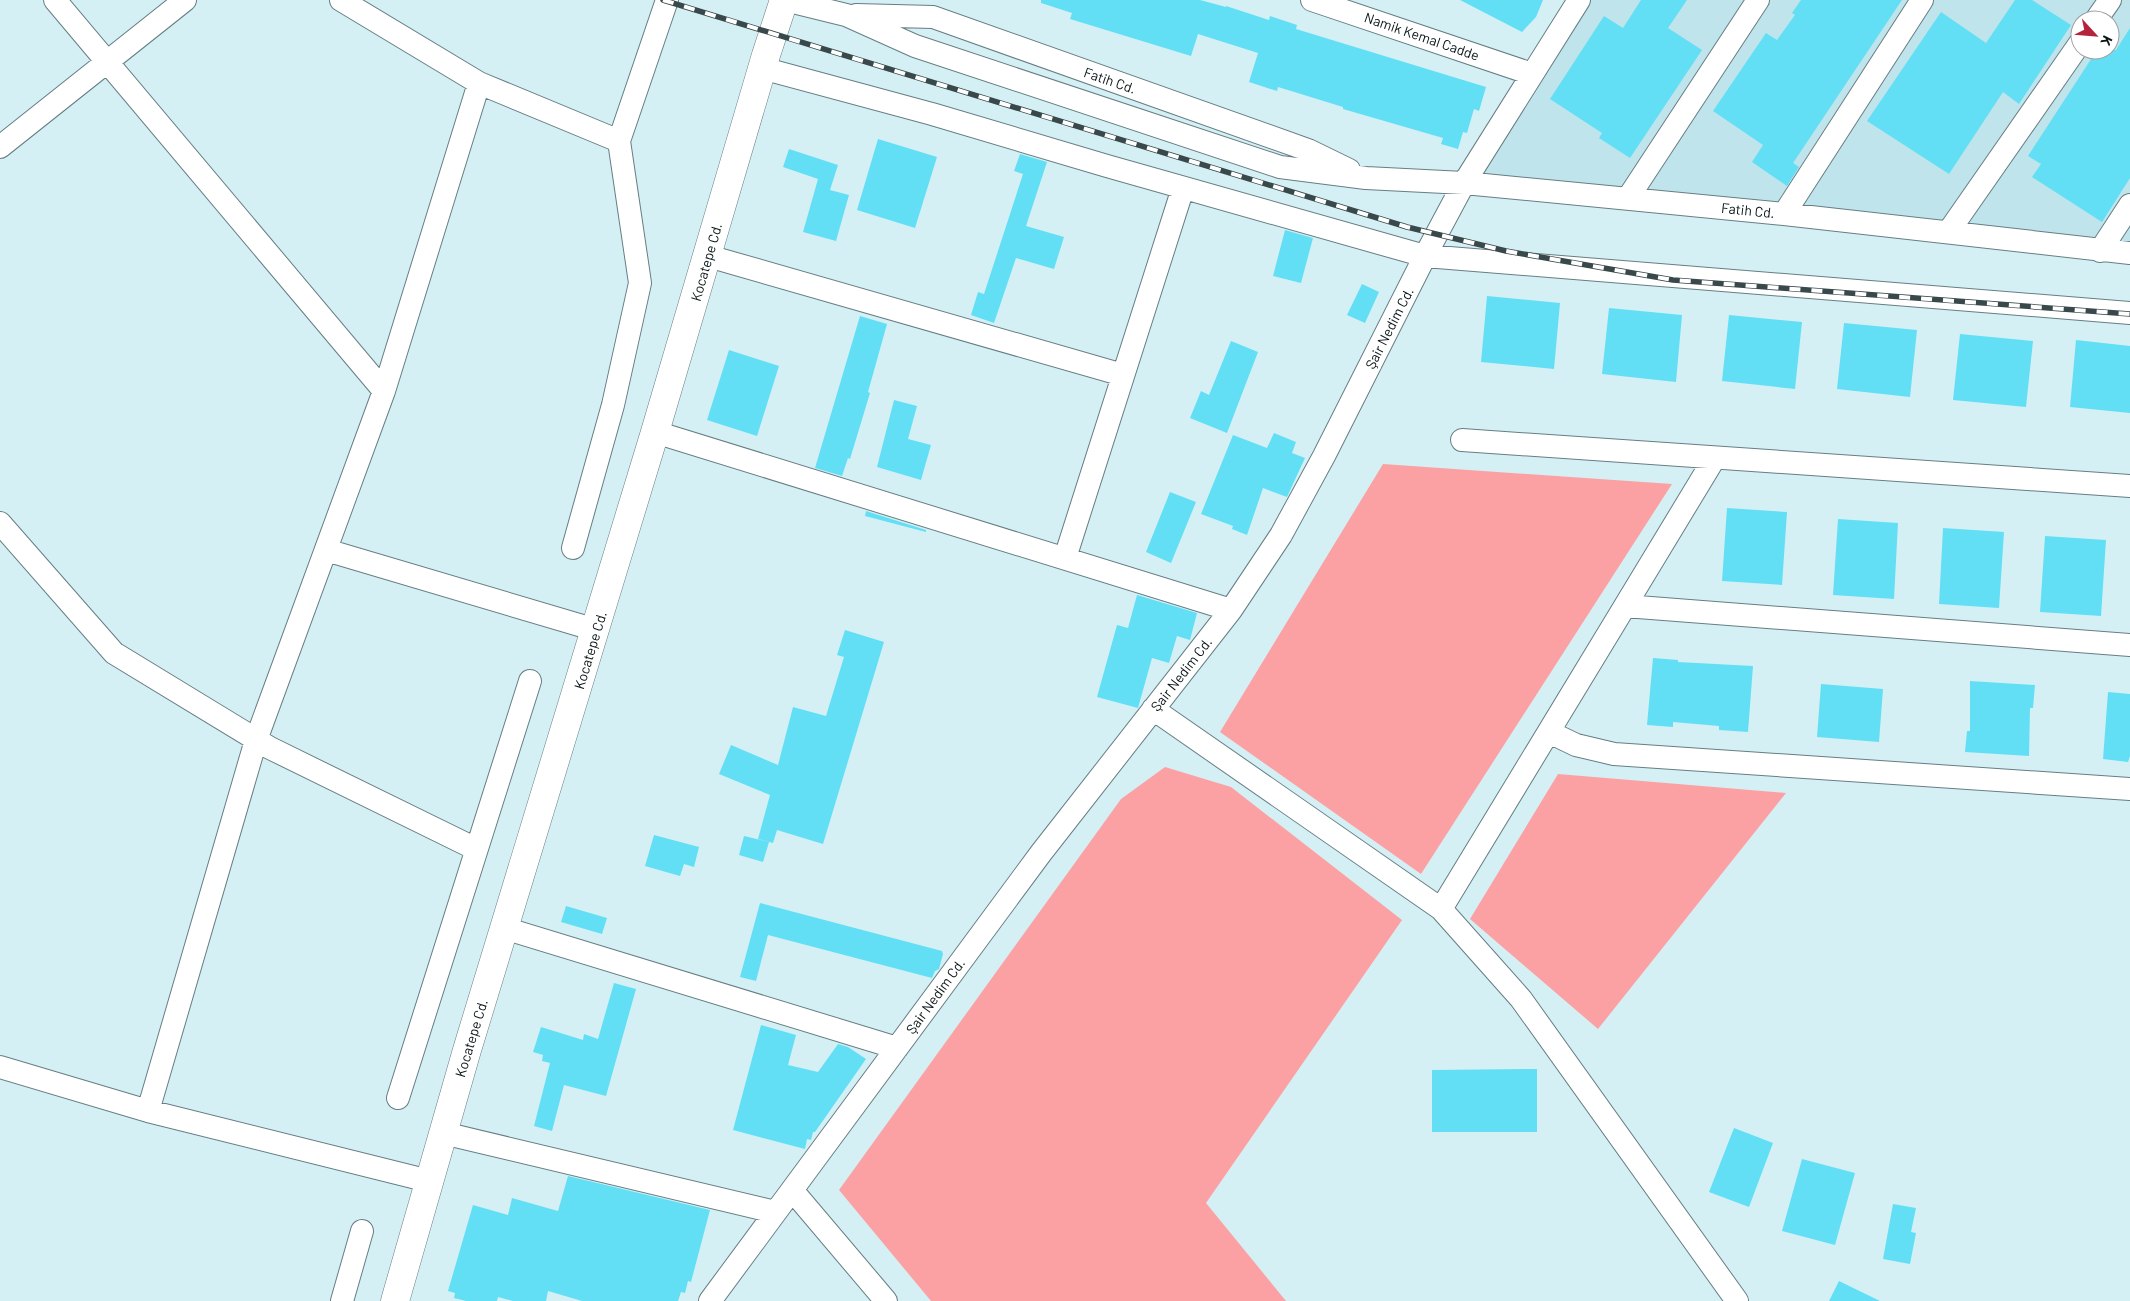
<svg xmlns="http://www.w3.org/2000/svg" width="2130" height="1301" font-family="Barlow,sans-serif">
<style>
.built{fill:#bfe4eb;fill-rule:evenodd}
.green{fill:#fca1a3}
.building{fill:#62dff5}
.lines{fill:none;stroke-linecap:round;stroke-linejoin:round}
.minor-casing{stroke:#667e83;stroke-width:24}
.major-casing{stroke:#667e83;stroke-width:29}
.minor{stroke:#fff;stroke-width:22}
.major{stroke:#fff;stroke-width:28}
.rail-casing{stroke:#39484a;stroke-width:5.5}
.rail{stroke:#fff;stroke-width:4;stroke-dasharray:11;stroke-linecap:butt}
.labels{text-anchor:middle;dominant-baseline:central;stroke-width:5;stroke-linejoin:round;paint-order:stroke}
.street-label{font-size:14px;fill:#091314;stroke:#fff}
</style>
<rect width="100%" height="100%" fill="#d4f0f5"/>
<path class="built" d="M1578,0h552v253l-666,-70zM2080,20h30v30h-30z"/>
<path class="green" d="M1383,464l289,20 -251,390 -201,-142z
M1165,767l66,20 171,133 -196,283 80,98h-355l-92,-111 282,-391z
M1558,774l228,19 -188,236 -128,-110z"/>
<path class="building" d="M1041,0h159l26,7v-1l43,14 1,-4 27,9 -1,4 190,58 -7,24 -5,-2 -7,24 -4,-1 -5,17 -17,-5 2,-6 -100,-29v-2l-65,-20 -1,4 -28,-9 9,-29 -60,-19 -7,22 -121,-37 2,-6 -31,-10z
M1460,0h83l-7,17 -14,15z
M1641,0h46l-19,28 34,22 -72,108 -31,-20 3,-5 -52,-34 54,-83 19,12z
M1801,0h101l-109,163 6,4 -12,19 -35,-24 11,-17 -50,-34 53,-78 11,7 18,-25 -3,-2z
M2015,0h17l39,25 -52,79 -16,-12 -54,82 -82,-53 74,-109 45,31z
M2130,28v150l-28,44 -70,-45 9,-13 -13,-8 69,-106h19z
M878,139l59,18 -22,71 -58,-18z
M789,149l49,16 -8,25 19,5 -13,46 -33,-9 15,-53 -35,-12z
M1020,154l27,8 -21,64 38,11 -10,32 -38,-11 -22,65 -23,-8 7,-23 6,2 39,-120 -9,-3z
M1285,230l28,8 -12,45 -28,-7z
M1362,284l17,8 -14,31 -18,-8z
M1487,296l73,7 -6,66 -73,-7z
M1609,308l73,7 -6,67 -74,-8z
M1729,315l73,7 -7,67 -73,-8z
M860,316l27,8 -19,68 2,1 -20,66 -2,-1 -6,18 -27,-8z
M1844,323l73,7 -7,67 -73,-8z
M1960,334l73,7 -7,66 -73,-7z
M2076,340l54,6v67l-60,-6z
M1231,341l27,11 -31,81 -37,-15 11,-27 8,4z
M729,350l50,16 -22,70 -50,-16z
M894,400l23,6 -9,33 23,6 -10,35 -44,-13z
M1274,433l22,9 -4,11 13,5 -18,39 -24,-9 -16,47 -15,-6 1,-3 -32,-12 32,-79 34,13z
M1170,492l26,10 -25,61 -25,-11z
M1727,508l60,4 -5,73 -60,-4z
M866,511l60,19v2l-61,-16z
M1838,519l60,4 -4,76 -61,-4z
M1943,528l61,4 -5,76 -60,-4z
M2045,536l61,4 -5,76 -61,-4z
M1137,595l60,18 -7,27 -13,-4 -8,27 -17,-5 -14,50 -41,-11 20,-72 11,3z
M845,630l39,12 -61,202 -46,-14 -4,13 -15,-4 12,-44 -51,-21 12,-29 47,20 15,-58 33,9 18,-59 -7,-2z
M1653,658l25,2v2l75,4 -5,66 -29,-2v-4l-46,-4v5l-26,-2z
M1970,681l65,4 -2,23h-3l-1,48 -64,-4 2,-21h3z
M1821,684l62,5 -4,53 -62,-5z
M2108,692l22,2v62l-2,6 -25,-3z
M654,835l45,12 -5,20 -10,-3 -4,12 -35,-10z
M744,836l25,6 -6,20 -24,-7z
M760,903l182,48 1,3 -4,15 -4,2 -3,7 -164,-43 -12,46 -16,-4z
M566,906l41,12 -5,16 -41,-12z
M614,983l22,6 -30,107 -42,-11 -12,46 -18,-5 16,-63 -8,-2 1,-6 -10,-3 8,-25 42,13 1,-6 14,5z
M761,1025l35,10 -8,30 30,7 20,-28 10,3 18,12 -51,73h-2l-2,8 -4,-1 -2,10 -72,-19z
M1537,1069v63h-105v-62z
M1734,1128l39,15 -24,64 -40,-15z
M1802,1159l53,14 -20,72 -53,-14z
M568,1176l142,34 -19,72 -3,-1 -3,12 -4,-1 -3,9h-96l-34,-10 -2,10h-33l-15,-4 -1,4h-31l-12,-3 1,-5 -7,-2 25,-86 35,10 4,-17 46,13z
M1893,1204l23,4 -5,24 5,1 -6,31 -27,-5z
M1839,1281l41,20h-51z"/>
<g class="lines">
<g class="minor-casing">
<path id="minor" d="M55,0l329,391
M341,0l138,83 140,58
M785,0l61,15 69,31 365,121 86,11 98,5 320,31 346,39
M1312,0l220,74
M856,15l77,2 375,133 41,20
M2096,20l14,-20
M762,68l170,46 175,52 318,90 705,57
M0,147l185,-147
M1628,198l130,-198
M1784,214l138,-214
M1949,231l131,-188
M2100,251l30,-46
M708,256l415,119
M655,432l576,178
M1462,440l668,46
M1714,459l-89,147 505,39
M0,523l114,130 156,95 206,101
M573,548l40,-143 27,-122 -21,-142 48,-141
M326,550l270,80
M1065,558l118,-370
M1625,606l-184,303 80,90 216,302
M1153,709l288,200
M1549,732l27,13 38,9 516,35
M504,928l393,120
M0,1067l148,44 281,70
M398,1098l132,-417
M148,1111l108,-371 128,-349 95,-308
M443,1133l332,79
M792,1190l94,111
M342,1301l20,-70
M710,1301l331,-448 190,-243 50,-75 43,-79 101,-200 39,-73 115,-183"/>
</g>
<g class="major-casing">
<path id="major" d="M395,1301l72,-251 188,-618 111,-377 18,-55"/>
</g>
<use href="#minor" class="minor"/>
<use href="#major" class="major"/>
<g class="rail-casing">
<path id="rail" d="M663,0l744,227 99,24 167,29 457,34"/>
</g>
<use href="#rail" class="rail"/>
</g>
<g class="labels">
<g class="street-label">
<text transform="translate(1422 36) rotate(19)">Namik Kemal Cadde</text>
<text transform="translate(1110 80) rotate(19)">Fatih Cd.</text>
<text transform="translate(1748 210) rotate(6)">Fatih Cd.</text>
<text transform="translate(706 262) rotate(-74)">Kocatepe Cd.</text>
<text transform="translate(1389 328) rotate(-63)">Şair Nedim Cd.</text>
<text transform="translate(590 650) rotate(-73)">Kocatepe Cd.</text>
<text transform="translate(1181 674) rotate(-52)">Şair Nedim Cd.</text>
<text transform="translate(935 996) rotate(-54)">Şair Nedim Cd.</text>
<text transform="translate(471 1038) rotate(-73)">Kocatepe Cd.</text>
</g>
</g>
<g transform="translate(2095 35) rotate(116)"><circle r="24" fill="#ffffff" stroke="#9da1a1"/>
<path d="M0-4L9 19L0 12L-9 19Z" fill="#b4223b"/>
<text y="-8" font-size="14" font-weight="bold" text-anchor="middle" fill="#091314">K</text>
</g>
</svg>
